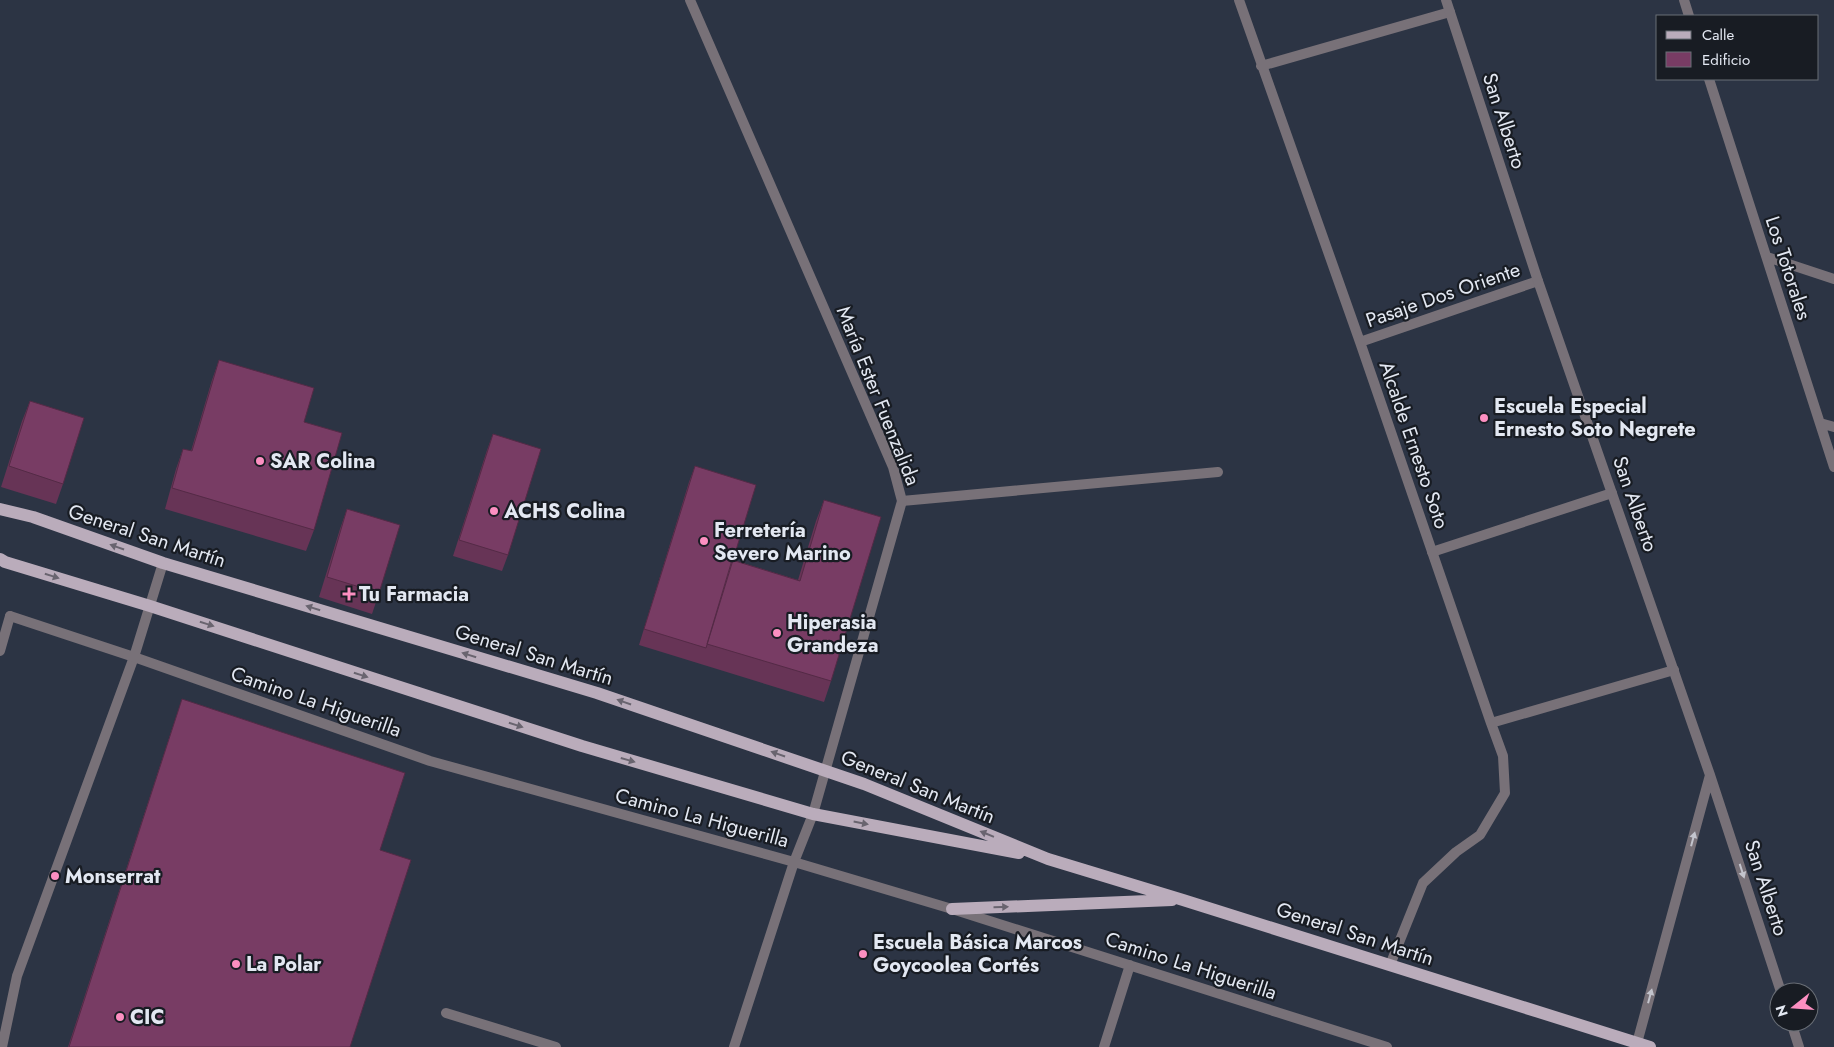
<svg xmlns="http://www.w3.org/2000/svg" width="1834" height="1047" font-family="Jost,sans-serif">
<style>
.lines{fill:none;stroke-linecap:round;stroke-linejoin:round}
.service{stroke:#787178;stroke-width:10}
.pedestrian{stroke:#787178;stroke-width:10}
.minor{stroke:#787178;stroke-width:10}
.tertiary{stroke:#787178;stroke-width:10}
.primary{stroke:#baacbb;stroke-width:12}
.wall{fill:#673456}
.building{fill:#783c64;stroke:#542a46}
.oneway{fill:#69646f}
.oneway2{fill:#c3c4cd}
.poi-dot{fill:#fc8fc1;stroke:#181c23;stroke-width:2}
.labels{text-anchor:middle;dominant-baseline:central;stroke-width:4.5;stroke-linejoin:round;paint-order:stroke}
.street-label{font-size:20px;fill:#e3e8f2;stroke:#181c23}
.poi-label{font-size:20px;font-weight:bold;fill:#e3e8f2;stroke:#181c23;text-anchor:start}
</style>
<rect width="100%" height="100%" fill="#2c3444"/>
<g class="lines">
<path class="service" d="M902,501l316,-29
M0,651l10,-35
M2,1047l15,-71 117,-319"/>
<path class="pedestrian" d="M1432,552l180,-59"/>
<path class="minor" d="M690,0l203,467 9,34 -89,313 -19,48 -60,185
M1239,0l121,342 131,381 183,-53
M1684,0l5,16
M1261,66l189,-54
M1709,79l125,388
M1767,257l67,22
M1360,342l178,-61
M1820,423l14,4
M10,616l124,41 296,104 364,101 158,47 435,138
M134,657l29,-94
M1390,965l33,-82 33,-31 24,-17 25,-42 -2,-37 -12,-33
M446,1013l110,34
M1104,1047l26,-82"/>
<path class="tertiary" d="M1446,0l92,281 172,494 71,217
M1791,1022l8,25
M1637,1043l73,-268"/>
<path class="primary" d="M0,509l33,8 130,46 434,130 267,91 184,75 135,41 467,147
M0,559l5,3 145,44 432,140 231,68 206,39
M952,909l220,-9"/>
</g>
<path class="wall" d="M219,360l85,62 10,108 -8,21 -141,-42 11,-40 7,-20 8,2 21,-71z
M30,401l33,83 -7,20 -55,-17 21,-66z
M493,434l15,121 -6,16 -49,-15 34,-106z
M695,466l38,94 65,20 18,-59 8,-21 7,181 -7,21 -185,-57 50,-163z
M347,509l32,84 -7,21 -53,-17 21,-68z
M182,699l198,151 -30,197h-282l107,-327z"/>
<path class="building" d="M219,360l95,28 -10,34 38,11 -28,97 -142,-42 11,-39 9,2z
M30,401l54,17 -21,66 -54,-18z
M493,434l48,15 -33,106 -49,-15z
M695,466l61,19 -50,163 -62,-19z
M824,500l57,17 -50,164 -124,-37 25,-84 68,21z
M347,509l53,16 -21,68 -52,-16z
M182,699l223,74 -25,77 31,10 -61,187h-281z"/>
<defs><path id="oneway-solid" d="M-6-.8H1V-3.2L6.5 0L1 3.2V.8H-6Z" transform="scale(1.25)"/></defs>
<g class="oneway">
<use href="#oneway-solid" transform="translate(117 547) rotate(-161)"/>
<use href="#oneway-solid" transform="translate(52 576) rotate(17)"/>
<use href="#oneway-solid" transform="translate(313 608) rotate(-163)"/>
<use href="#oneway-solid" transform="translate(207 624) rotate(18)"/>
<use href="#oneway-solid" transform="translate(469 655) rotate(-163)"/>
<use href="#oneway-solid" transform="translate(361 675) rotate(18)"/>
<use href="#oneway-solid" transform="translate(624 702) rotate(-161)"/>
<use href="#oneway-solid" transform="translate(516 725) rotate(18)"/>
<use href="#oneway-solid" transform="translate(778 754) rotate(-161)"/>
<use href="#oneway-solid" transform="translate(628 760) rotate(16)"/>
<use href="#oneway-solid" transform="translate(861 823) rotate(11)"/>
<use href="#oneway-solid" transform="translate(987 834) rotate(-158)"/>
<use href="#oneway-solid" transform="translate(1001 907) rotate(-2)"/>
</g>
<g class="oneway2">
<use href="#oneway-solid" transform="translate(1693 839) rotate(-75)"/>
<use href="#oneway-solid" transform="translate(1742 871) rotate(72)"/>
<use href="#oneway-solid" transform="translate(1650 996) rotate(-75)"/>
</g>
<g class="poi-dot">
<circle cx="1484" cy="418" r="5"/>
<circle cx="260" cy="461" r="5"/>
<circle cx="494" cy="511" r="5"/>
<circle cx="704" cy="541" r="5"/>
<path d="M346.5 586.5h5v5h5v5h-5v5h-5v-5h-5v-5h5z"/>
<circle cx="777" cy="633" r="5"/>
<circle cx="55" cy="876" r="5"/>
<circle cx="863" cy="954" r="5"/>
<circle cx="236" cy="964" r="5"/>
<circle cx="120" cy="1017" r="5"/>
</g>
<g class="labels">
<g class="street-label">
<text transform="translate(1504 121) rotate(72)">San Alberto</text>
<text transform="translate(1788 268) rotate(72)">Los Totorales</text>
<text transform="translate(1443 295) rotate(-19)">Pasaje Dos Oriente</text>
<text transform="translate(878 396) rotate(68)">María Ester Fuenzalida</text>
<text transform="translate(1414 445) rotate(71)">Alcalde Ernesto Soto</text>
<text transform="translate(1635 504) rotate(71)">San Alberto</text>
<text transform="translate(147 536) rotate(18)">General San Martín</text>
<text transform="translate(534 655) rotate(17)">General San Martín</text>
<text transform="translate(316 702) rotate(19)">Camino La Higuerilla</text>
<text transform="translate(918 787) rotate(22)">General San Martín</text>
<text transform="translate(702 818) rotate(15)">Camino La Higuerilla</text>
<text transform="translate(1766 888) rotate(72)">San Alberto</text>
<text transform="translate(1355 934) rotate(18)">General San Martín</text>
<text transform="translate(1191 966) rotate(18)">Camino La Higuerilla</text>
</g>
<g class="poi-label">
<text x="1494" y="406">Escuela Especial<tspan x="1494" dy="23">Ernesto Soto Negrete</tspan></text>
<text x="270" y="461">SAR Colina</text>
<text x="504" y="511">ACHS Colina</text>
<text x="714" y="530">Ferretería<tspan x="714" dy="23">Severo Marino</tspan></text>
<text x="359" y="594">Tu Farmacia</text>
<text x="787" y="622">Hiperasia<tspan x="787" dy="23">Grandeza</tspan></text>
<text x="65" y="876">Monserrat</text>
<text x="873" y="942">Escuela Básica Marcos<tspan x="873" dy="23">Goycoolea Cortés</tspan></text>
<text x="246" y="964">La Polar</text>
<text x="130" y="1017">CIC</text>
</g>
</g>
<rect x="1656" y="15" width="162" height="65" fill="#181c23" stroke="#696e76"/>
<rect x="1666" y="31" width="25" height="8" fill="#baacbb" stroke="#696e76"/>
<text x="1702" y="40" font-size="15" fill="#e3e8f2">Calle</text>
<rect x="1666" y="52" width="25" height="15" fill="#783c64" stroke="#696e76"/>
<text x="1702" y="65" font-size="15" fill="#e3e8f2">Edificio</text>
<g transform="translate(1794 1007) rotate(253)"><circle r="24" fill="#181c23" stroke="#696e76"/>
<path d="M0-4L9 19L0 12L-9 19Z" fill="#fc8fc1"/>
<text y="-8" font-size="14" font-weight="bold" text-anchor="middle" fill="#e3e8f2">N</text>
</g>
</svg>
